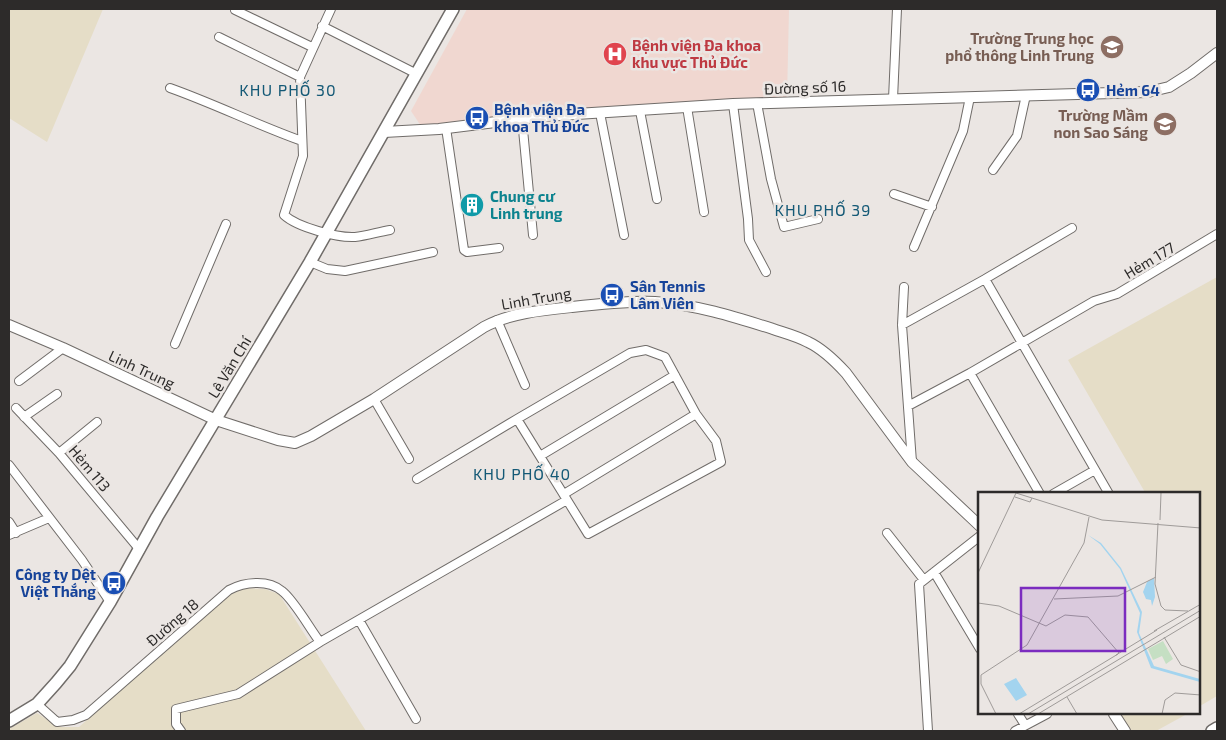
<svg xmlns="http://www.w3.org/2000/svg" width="1226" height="740" font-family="'Exo 2',sans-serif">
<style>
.industrial{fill:#e5ddc7}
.medical{fill:#f0d7d0}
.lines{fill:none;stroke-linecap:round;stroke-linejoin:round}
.minor-casing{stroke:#706c69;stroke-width:10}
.tertiary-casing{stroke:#706c69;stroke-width:12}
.secondary-casing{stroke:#706c69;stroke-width:14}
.minor{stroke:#fff;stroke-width:8}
.tertiary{stroke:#fff;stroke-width:10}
.secondary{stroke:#fff;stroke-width:11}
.labels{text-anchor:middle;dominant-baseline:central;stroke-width:5;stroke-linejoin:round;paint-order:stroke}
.education-label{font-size:15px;font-weight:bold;fill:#785e54;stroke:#ebe6e3;text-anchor:end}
.health-label{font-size:15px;font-weight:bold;fill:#be3a42;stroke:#ebe6e3;text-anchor:start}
.street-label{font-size:15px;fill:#2d2b2a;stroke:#ebe6e3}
.transit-label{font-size:15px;font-weight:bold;fill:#164399;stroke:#ebe6e3;text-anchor:start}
.culture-label{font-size:15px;font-weight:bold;fill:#0d838f;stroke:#ebe6e3;text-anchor:start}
.neighbourhood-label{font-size:16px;letter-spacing:1px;fill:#145976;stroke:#ebe6e3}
.inset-road{fill:none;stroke:#9f9b99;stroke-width:1}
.view{fill:#7b2cbf;fill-opacity:0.15;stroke:#7b2cbf;stroke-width:2.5}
.inset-edge{fill:none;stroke:#2d2b2a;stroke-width:2.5}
</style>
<rect width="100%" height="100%" fill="#ebe6e3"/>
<path class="industrial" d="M9,9h94l-56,133 -38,-24z
M1217,277v419l-17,10v-212h-54l-78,-134z
M244,588l21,1 14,5 87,137h-357v-2l28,-16 17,11 7,3h18l152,-136z
M1120,714h67l-31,17h-25z"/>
<path class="medical" d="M467,9h322l-2,89 -366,28 -10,-15z"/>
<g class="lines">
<g class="minor-casing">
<path id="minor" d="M331,9l-31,68 3,79 -19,59c13,12 53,23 71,22 11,-1 23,-5 35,-7
M235,10l77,37
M322,26l95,48
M219,37l81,40
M170,88c45,16 87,37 132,53
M893,99l4,-90
M757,103l14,76 13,48 34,-8
M733,104l15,115 1,21 17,32
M687,107l17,105
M640,111l17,88
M600,113l24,122
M522,119l11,116
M446,128l18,122 3,2 32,-4
M993,170l24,-34 9,-41
M894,194l38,13
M914,247l49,-116 7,-34
M310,262l17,7 18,2 88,-19
M985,279l124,215
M904,287l-2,38 10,137
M497,320l28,65
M902,325l83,-46 87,-51
M175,344l51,-120
M970,373l70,121
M19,381l44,-33
M374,399l35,60
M908,406l62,-33 124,-72 23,-7 100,-60
M16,408l43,45 81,97
M24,417l33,-23
M59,453l38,-31
M540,456l135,-81
M9,465l73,95 28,42
M417,479l100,-60 113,-66 16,-3 19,7 31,57 20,27 5,21 -133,72 -71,-115
M564,494l132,-80
M1053,494l42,-24
M9,522l7,11
M887,533l37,47
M9,535l40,-17
M934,572l46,77
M359,620l57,99
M37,704l20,18 16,-2 13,-5 143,-125c15,-8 39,-11 53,1 12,9 28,38 38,51
M1018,714l7,11
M181,731l-5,-7v-15l62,-15 82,-52 247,-142
M928,731l-9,-147 61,-48
M1015,731l32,-17"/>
</g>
<g class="tertiary-casing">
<path id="tertiary" d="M384,132l55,-3 106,-13 188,-12 415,-12 21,-5 22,-14 26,-20
M9,325l54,23 153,72 62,20 17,3 16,-7 63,-37 110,-72c26,-14 58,-17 88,-20 27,-3 55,-6 83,-5 39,2 80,15 118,27 12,4 24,7 35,13 15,7 27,19 38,31l66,89 68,64
M1114,714l11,17"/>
</g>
<g class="secondary-casing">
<path id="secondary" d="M9,721l28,-17 19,-21 14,-17 40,-64 47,-85 153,-255 143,-253
M1212,731l5,-3"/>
</g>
<use href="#minor" class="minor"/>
<use href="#tertiary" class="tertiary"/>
<use href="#secondary" class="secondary"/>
</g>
<defs>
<g id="school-disc" transform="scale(1.25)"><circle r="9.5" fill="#8d6e63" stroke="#ebe6e3"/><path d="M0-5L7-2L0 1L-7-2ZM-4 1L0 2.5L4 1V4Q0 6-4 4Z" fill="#fff"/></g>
<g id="hospital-disc" transform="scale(1.25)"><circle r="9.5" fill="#e0444e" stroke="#ebe6e3"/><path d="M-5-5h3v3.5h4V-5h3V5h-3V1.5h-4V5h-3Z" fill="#fff"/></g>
<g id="bus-disc" transform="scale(1.25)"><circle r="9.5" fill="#1a4fb4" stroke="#ebe6e3"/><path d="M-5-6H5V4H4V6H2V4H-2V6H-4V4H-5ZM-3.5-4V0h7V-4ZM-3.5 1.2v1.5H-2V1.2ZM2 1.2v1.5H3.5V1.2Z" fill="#fff"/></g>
<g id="building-disc" transform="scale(1.25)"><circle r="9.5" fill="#0f9aa8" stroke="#ebe6e3"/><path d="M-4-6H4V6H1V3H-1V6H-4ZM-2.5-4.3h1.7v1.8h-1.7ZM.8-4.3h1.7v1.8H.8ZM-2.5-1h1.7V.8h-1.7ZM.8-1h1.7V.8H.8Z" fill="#fff"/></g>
</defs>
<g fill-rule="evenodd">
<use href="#school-disc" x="1112" y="47"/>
<use href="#hospital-disc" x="615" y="54"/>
<use href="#bus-disc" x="1088" y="90"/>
<use href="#bus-disc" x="477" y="118"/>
<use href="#school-disc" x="1165" y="124"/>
<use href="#building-disc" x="472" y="205"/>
<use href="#bus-disc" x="612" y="295"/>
<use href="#bus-disc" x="114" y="583"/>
</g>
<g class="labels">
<g class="education-label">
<text x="1094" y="38">Trường Trung học<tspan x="1094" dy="17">phổ thông Linh Trung</tspan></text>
<text x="1148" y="115">Trường Mầm<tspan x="1148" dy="17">non Sao Sáng</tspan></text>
</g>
<g class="health-label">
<text x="632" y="45">Bệnh viện Đa khoa<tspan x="632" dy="17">khu vực Thủ Đức</tspan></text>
</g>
<g class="street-label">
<text transform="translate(805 87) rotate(-2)">Đường số 16</text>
<text transform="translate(1149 260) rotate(-31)">Hẻm 177</text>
<text transform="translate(536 298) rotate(-10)">Linh Trung</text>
<text transform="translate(229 367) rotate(-59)">Lê Văn Chí</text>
<text transform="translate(142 369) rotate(25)">Linh Trung</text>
<text transform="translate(90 468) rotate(50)">Hẻm 113</text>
<text transform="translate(172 622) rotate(-41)">Đường 18</text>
</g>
<g class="transit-label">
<text x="1106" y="90">Hẻm 64</text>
<text x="494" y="109">Bệnh viện Đa<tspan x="494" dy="17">khoa Thủ Đức</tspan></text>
<text x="630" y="286">Sân Tennis<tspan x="630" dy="17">Lâm Viên</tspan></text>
<text x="96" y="574" text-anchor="end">Công ty Dệt<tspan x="96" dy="17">Việt Thắng</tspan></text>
</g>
<g class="culture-label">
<text x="490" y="196">Chung cư<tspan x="490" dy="17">Linh trung</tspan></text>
</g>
<g class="neighbourhood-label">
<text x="288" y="89">KHU PHỐ 30</text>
<text x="823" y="209">KHU PHỐ 39</text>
<text x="522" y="473">KHU PHỐ 40</text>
</g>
</g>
<g transform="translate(978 492)">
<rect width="222" height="222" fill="#ebe6e3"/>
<path d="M185,149l10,18 -7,5 -4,-8 -9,4 -5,-11z" fill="#c5dfc3"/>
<path d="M110,43l13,8 20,25 21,44 -3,21 15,33 46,13v3l-49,-14 -14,-36 3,-19 -20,-44 -20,-25zM176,86l1,19 -3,9 -1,-6 -5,-1 -3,-7 4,-10zM38,186l11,17 -11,6 -12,-17z" fill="#a3d4ef"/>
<path class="inset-road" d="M38,1l86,27 99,8M37,5l15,5 2,-4M182,28l1,-27M180,31l-3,61 6,22 4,4 23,1M0,81l38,-80M76,107l64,-3 38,-19M0,111l21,3 47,20 19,-11 23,2 31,36M176,139l47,-27M186,145l17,28 20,7M138,163l41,-25M89,205l10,17M18,222l-15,-30v-9l46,-30 57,-102 5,-26M41,222l99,-60M50,222l173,-104M60,222l163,-98M184,222l3,-14 10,-7 26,2"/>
<path class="view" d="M43,96h104v63h-104z"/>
<rect width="222" height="222" class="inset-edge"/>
</g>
<rect width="1226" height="740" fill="none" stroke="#2d2b2a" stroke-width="20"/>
</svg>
